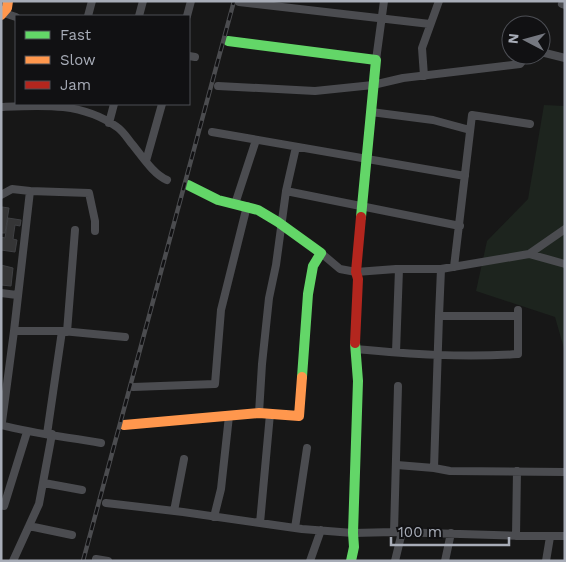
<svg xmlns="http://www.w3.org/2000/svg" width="566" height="562" font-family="'Work Sans',sans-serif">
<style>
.green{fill:#1d241e}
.building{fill:#353536;stroke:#3f4043}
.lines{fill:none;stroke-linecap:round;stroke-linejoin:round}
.street{stroke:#4b4c50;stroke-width:8}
.fast{stroke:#63d668;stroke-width:10}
.slow{stroke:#ff974d;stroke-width:10}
.jam{stroke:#b3261e;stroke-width:10}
.rail-casing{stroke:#4b4c4f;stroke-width:4.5}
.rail{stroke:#111113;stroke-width:2.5;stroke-dasharray:8;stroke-linecap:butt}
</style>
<rect width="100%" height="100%" fill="#171717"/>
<path class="green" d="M544,105l21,1v246l-10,-35 -79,-26 11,-50 41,-42z"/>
<path class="building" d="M2,207l7,1 -4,25h-4z
M8,218l13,2 -1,6 -5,-1 -2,14 4,1 -2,12 -14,-2v-13l4,1z
M1,265l12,3 -2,18 -10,-1z"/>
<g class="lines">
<path class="street" d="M564,1l-2,3 3,1
M239,2l191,22
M4,13l12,4
M88,16l4,-15
M139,16l4,-15
M187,16l4,-15
M541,52l24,6
M189,56l6,1
M376,60l8,-59
M424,76l-2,-28 17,-47
M218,86l97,5 58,-6 30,-7 117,-14 7,-9
M1,107c41,-2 81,-5 116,20 6,4 11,12 15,17 10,12 21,30 35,36
M371,112l62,8 37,10
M109,123l5,-19
M212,132l253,44
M146,161l16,-57
M286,191l10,-44
M1,195l11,-6 18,2
M235,204l21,-64
M321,253l19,16 16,3 40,-3h45l-2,47h79
M529,254l36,10
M454,267l18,-152 58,9
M441,269l88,-15 36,-25
M1,293l16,2
M14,331l16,-140 59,2 6,28v10
M67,332l8,-102
M355,349c54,5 108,9 163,5v-44
M396,352l3,-83
M133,387l82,-3 6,-74 26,-104
M259,413l3,-49 7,-66 7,-33 10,-74 174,35
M2,422l12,-91h48
M1,425c33,9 67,12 100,18
M47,434l15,-103 63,6
M397,465l37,3 16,3 115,1
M434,468l5,-152
M44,483l38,7
M106,503l77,9 119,17 51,4 41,-1 131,4h40
M1,505l3,1 23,-74
M174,511l10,-52
M214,517l7,-28 8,-73
M260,523l10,-109
M29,526l43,9
M295,528l12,-80
M394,532l4,-146
M516,536l1,-65
M96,559l12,2
M13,561l26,-57 13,-70
M310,561l11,-31
M395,561l7,-29
M445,561l6,-28
M546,561l4,-24"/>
<path class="fast" d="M228,41l148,19 -15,157
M188,185l30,15 40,10 20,12 43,31 -8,13 -5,28 -6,83
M351,561l3,-14 -1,-14 5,-152 -3,-38"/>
<path class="slow" d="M1,15l6,-7 1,-7
M124,425l135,-12 40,3 3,-39"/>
<path class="jam" d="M355,343l3,-64 -2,-7 5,-55"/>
<g class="rail-casing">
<path id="rail" d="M83,561l151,-560"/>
</g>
<use href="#rail" class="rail"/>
</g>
<rect width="566" height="562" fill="none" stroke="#a8adb8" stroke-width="5"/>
<rect x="15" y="15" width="175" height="90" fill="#111113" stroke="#4d4f55"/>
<rect x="25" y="31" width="25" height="8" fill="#63d668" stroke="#4d4f55"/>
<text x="60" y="40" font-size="15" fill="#a8adb8">Fast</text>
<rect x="25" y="56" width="25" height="8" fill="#ff974d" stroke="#4d4f55"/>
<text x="60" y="65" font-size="15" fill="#a8adb8">Slow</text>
<rect x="25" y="81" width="25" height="8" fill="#b3261e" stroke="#4d4f55"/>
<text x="60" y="90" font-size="15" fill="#a8adb8">Jam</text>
<g transform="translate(526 40) rotate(276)"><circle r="24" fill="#111113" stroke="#4d4f55"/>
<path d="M0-4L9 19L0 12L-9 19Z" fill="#757880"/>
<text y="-8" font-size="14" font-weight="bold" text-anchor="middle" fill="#a8adb8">N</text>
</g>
<path d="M391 537v8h118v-8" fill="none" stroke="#a8adb8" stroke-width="2.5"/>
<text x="398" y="537" font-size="15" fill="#a8adb8" stroke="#111113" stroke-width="4" paint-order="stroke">100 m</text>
</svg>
